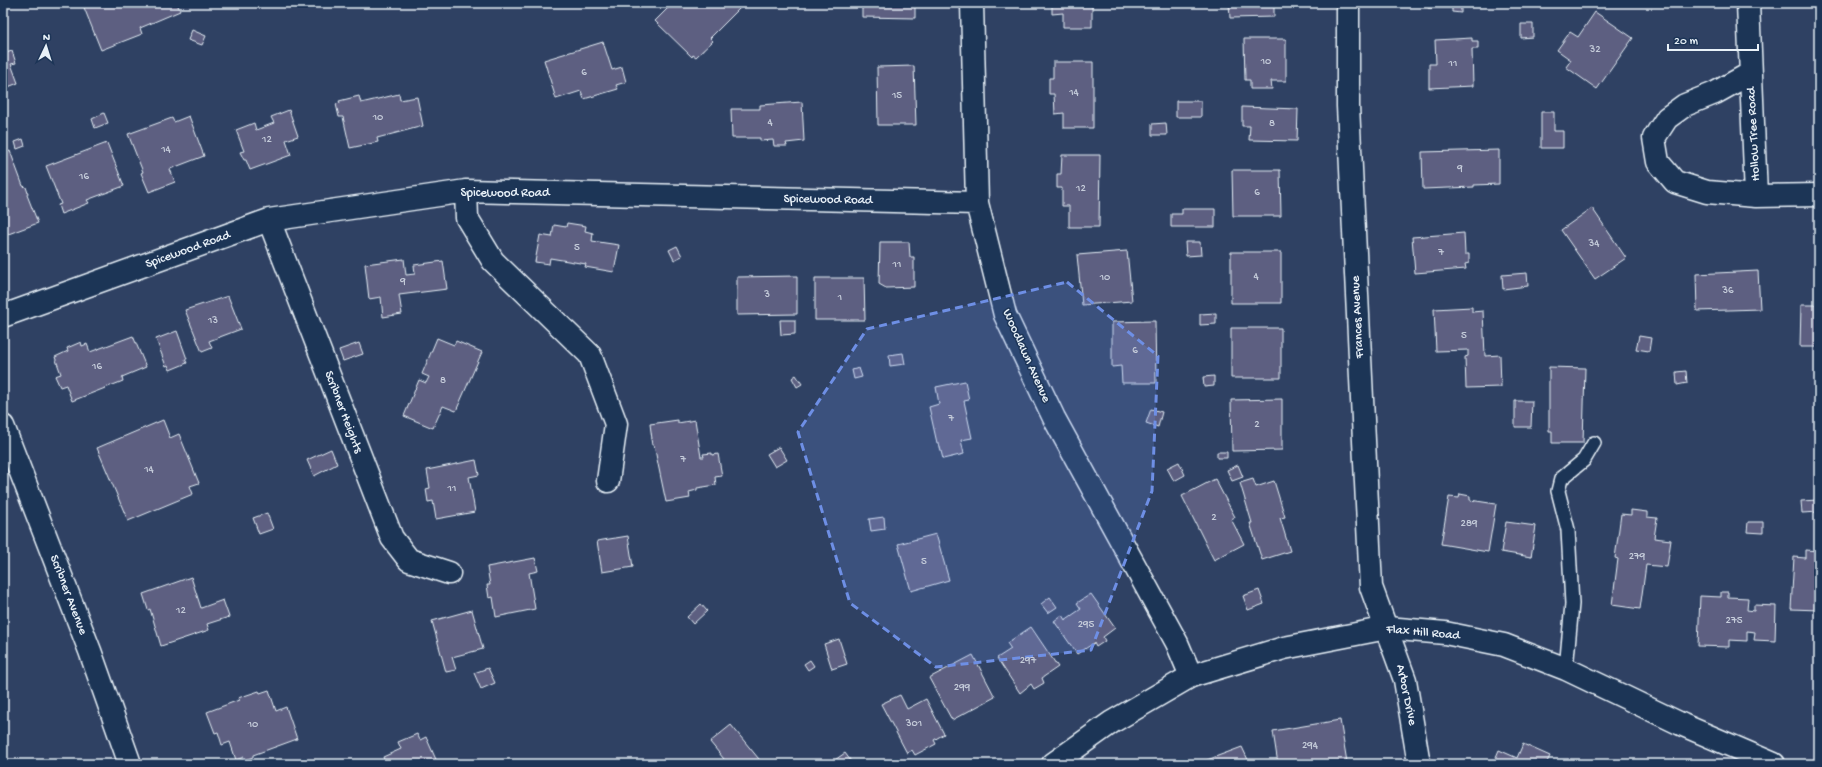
<svg xmlns="http://www.w3.org/2000/svg" width="1822" height="767" font-family="'Gochi Hand',sans-serif">
<style>
.building{fill:#5d5f81;stroke:#e8f1f8}
.lines{fill:none;stroke-linecap:round;stroke-linejoin:round}
.lane-casing{stroke:#e8f1f8;stroke-width:16}
.street-casing{stroke:#e8f1f8;stroke-width:25}
.secondary-casing{stroke:#e8f1f8;stroke-width:25}
.lane{stroke:#1d3557;stroke-width:13}
.street{stroke:#1d3557;stroke-width:22}
.secondary{stroke:#1d3557;stroke-width:22}
.marked{fill:#6e8fe5;fill-opacity:0.2;stroke:#6e8fe5;stroke-width:3;stroke-dasharray:8 5;stroke-linejoin:round}
.labels{text-anchor:middle;dominant-baseline:central;stroke-width:3;stroke-linejoin:round;paint-order:stroke}
.number-label{font-size:11px;fill:#c5ccda}
.street-label{font-size:13px;fill:#e8f1f8;stroke:#1d3557}
</style>
<rect width="100%" height="100%" fill="#2f4163"/>
<filter id="ink" filterUnits="userSpaceOnUse"><feTurbulence type="fractalNoise" baseFrequency=".025" numOctaves="2"/><feDisplacementMap in="SourceGraphic" scale="8" xChannelSelector="R" yChannelSelector="G"/><feConvolveMatrix kernelMatrix="1 2 1 2 8 2 1 2 1" color-interpolation-filters="sRGB"/></filter>
<g filter="url(#ink)">
<path class="building" d="M89,3h88l3,8 -40,17 2,6 -41,16 -18,-45z
M673,3h72l-35,35 3,3 -17,16 -3,-2 -1,2 -37,-36z
M862,3h53v15l-53,-1z
M1052,3h40v24h-29v-14l-11,1z
M1229,3h45v14l-44,1z
M1428,3h34v5h-1v5l-9,-1v-4h-24z
M1595,12l38,26 -36,51 -31,-22 5,-7 -14,-10 13,-18 8,5z
M1521,24h12v13l-12,1z
M192,30l14,6 -4,9 -14,-5z
M1472,38v3h6v8h-6l1,37 -44,2v-24h7l-1,-24z
M1244,39h42v42h-15l1,8h-22v-9h-5z
M603,42l9,28 10,-3 4,15 -10,3 2,4 -34,10 -3,-8 -25,8 -12,-39z
M4,47l2,6 6,-2 4,12 -5,1 7,19 -15,6z
M1053,62h40v66h-29v-15l-9,1 -1,-20h-5v-16h4z
M914,66l2,59h-38l-1,-58z
M399,94l1,6 17,-3 6,29 -46,12 1,4 -28,6 -7,-31h-4l-3,-13 4,-1 -1,-2 20,-5 2,7z
M1176,101h25v16h-25z
M802,102l2,39 -18,2 1,3h-13l-1,-6 -13,1v-3h-28l-1,-29h29v-4z
M1242,107l56,2 -1,32 -48,-1 1,-14h-8z
M289,110l9,26 -12,4 5,15 -41,15 -4,-10h-2l-4,-8 4,-1 -8,-21 18,-7 2,7 18,-7 -3,-6z
M1541,112h13v19h9v17h-22z
M104,113l4,10 -13,5 -3,-9z
M189,116l15,40 -34,13 5,13 -26,10 -8,-19 2,-1 -15,-38 44,-16 2,4z
M1166,123l1,12h-15v-11z
M23,139l2,7 -8,3 -2,-7z
M107,143l17,43 -37,14 2,3 -28,11 -3,-9 3,-1 -15,-38z
M1499,150v34l-25,1v2l-51,2 -1,-37z
M10,151l13,35 3,1 2,6 -1,2 11,28 -35,13v-82z
M1062,155h38l-1,72h-30v-21h-7v-18h-5v-14h4z
M1232,170h48l1,46h-48z
M1592,208l34,50 -31,21 -34,-49z
M1182,209h33v18h-44v-13h11z
M567,223l19,3 -1,5 8,2 -1,8 27,4 -5,27 -29,-5 1,-3 -36,-6 -1,6 -14,-2 5,-27 12,2 2,-12 12,2z
M1464,233l1,21h4v9l-4,1 1,5 -51,4 -3,-36z
M880,242h29l1,15h4v30l-28,1 -7,-4z
M1185,242h15l1,13 -15,1z
M677,246l5,10 -8,4 -5,-10z
M1127,251l5,50 -50,4 -5,-50z
M1231,252h50v51h-50z
M404,259l2,16 9,-1 -1,-9 29,-4 4,28 -48,6 3,19 -19,3 -2,-20 -12,2 -4,-35z
M1758,271l2,38 -63,2 -1,-37z
M1527,273l1,13 -25,3 -1,-14z
M797,276v38l-60,1v-38z
M815,278h49l1,42h-50z
M228,296l13,33 -32,12 3,7 -10,4 -17,-42z
M1801,305h18v42h-19z
M1472,307v5l11,-1 2,45 15,-1 1,32 -35,1 -1,-31 3,-1v-6l-32,1 -2,-42z
M1216,313v11l-16,1v-11z
M780,320h15v14l-14,1z
M1155,321l1,62h-34l-1,-17 -9,1v-45z
M1231,328h50v50h-50z
M177,331l10,28h-2l2,4 -17,7 -2,-5 -2,1 -10,-27z
M133,336l13,31 -24,10 1,4 -51,20 -6,-16 -6,2 -5,-11 6,-2 -6,-17 13,-6 -1,-3 14,-6 1,4 5,-2 3,8z
M1639,336l12,2 -2,13 -13,-2z
M437,338l17,7 2,-4 26,11 -26,59 -13,-5 -10,22 -29,-12 15,-36 7,3 3,-6 -7,-3z
M359,343l4,11 -20,7 -4,-11z
M903,353l2,11 -15,2 -1,-11z
M1549,367l36,1 -2,75h-31v-12h-3z
M859,368l3,9 -8,2 -2,-9z
M1686,371l1,12 -10,2 -1,-13z
M796,375l6,9 -5,3 -5,-9z
M1214,376v10l-10,1 -1,-10z
M965,381l4,19 -5,1 8,37 -11,2 3,14 -21,5 -4,-16h-2l-8,-36 10,-3 -3,-17z
M1282,399v51l-50,1 -1,-51z
M1515,401h17l-1,26h-16z
M1151,409l11,3 -4,15 -12,-4z
M163,420l7,18 9,-4 20,49 -9,3 3,8 -65,27 -31,-73z
M678,420v3l17,-3 6,37h3l-1,-3 9,-1v2l6,-1 4,22 -7,1 1,8 -19,3v2l-8,2 1,6 -24,4 -12,-57h-2l-1,-6h1l-2,-15z
M779,447l8,13 -12,7 -8,-13z
M331,449l6,15 -23,12 -7,-16z
M1217,452h10v6h-10z
M476,460l3,15 -10,2 6,35 -39,7 -3,-18 -5,1 -2,-13 4,-1 -3,-18z
M1179,462l6,13 -11,6 -7,-13z
M1238,465l5,12 -11,4 -5,-11z
M1215,479l20,38 -4,2 13,25 -30,16 -32,-64z
M1253,479l3,8 18,-6 11,36 -5,1 10,33 -28,9 -12,-37h2l-12,-40z
M1460,494l10,2v4l26,4 -8,48 -47,-8 8,-47 10,1z
M1818,500l1,12 -17,1 -1,-12z
M1631,510l16,2v5l10,1 -3,20 17,2 -4,27 -21,-2 -6,44 -28,-4 6,-46 -3,-1 6,-44 10,1z
M267,513l6,16 -14,5 -6,-16z
M884,517l1,12 -14,2 -2,-12z
M1506,522l30,4 -5,31 -30,-5z
M1748,522h15v11l-16,-1z
M936,534l13,46 -38,11 -13,-47z
M628,536l5,31 -31,5 -5,-31z
M1805,550l14,1v59l-28,-1 3,-52 11,1z
M535,558l3,13 -9,2 6,36 -39,8 -3,-20 -4,1 -2,-13h3l-3,-18z
M191,577l10,31 22,-8 6,17 -22,7 2,6 -48,16 -11,-37 -2,1 -5,-16z
M1259,590l5,14 -16,6 -5,-14z
M1721,592h7v5l20,1 -1,12 7,1v-6l22,1 -1,35 -21,-1 1,-8 -8,-1v10l-18,-1v7l-31,-1 2,-50 21,1z
M1091,594l24,34 -12,9 2,4 -9,6 -2,-4 -17,11 -23,-33 8,-6 3,5 16,-11 -4,-6z
M1050,597l7,10 -9,6 -7,-9z
M701,604l6,7 -14,13 -6,-7z
M472,610l11,39 -31,8 4,13 -10,2 -14,-51z
M1031,627l27,40 -16,11 2,5 -10,6 -3,-5 -11,9 -23,-35 14,-9 -4,-6z
M839,639l8,25 -15,5 -8,-25z
M973,655l22,42 -43,23 -23,-42z
M810,660l4,6 -6,4 -4,-6z
M488,668l7,15 -14,6 -7,-16z
M269,690l7,21 10,-4 11,32 -44,16v2l-8,3 -1,-3 -8,3 -6,-18 -8,3 -4,-13 -3,1 -8,-21 32,-12 -1,-2 21,-7 1,2z
M900,695l7,14 19,-10 18,35 -10,6 2,4 -21,11 -3,-5 -5,3 -26,-49z
M1340,720l7,42 -16,2h-53l-5,-33z
M731,725l32,39h-35l-18,-22z
M417,734l3,6 6,-3 12,27h-58l5,-2 -2,-5 18,-8 -3,-7z
M1523,744l27,12 -4,8h-53l6,-14 18,8z
M1242,747l8,17h-42l-1,-4z
M845,753l8,11h-24z"/>
<g class="lines">
<g class="lane-casing">
<path id="lane" d="M1566,669l6,-65 -4,-74 -10,-39 3,-12 23,-19 10,-17"/>
</g>
<g class="street-casing">
<path id="street" d="M972,3l5,200 28,112 49,103 123,225 14,33
M1348,3v103l23,481 34,93 14,84
M1748,3l8,193
M1751,73l-36,20 -30,12 -18,13 -13,20 4,24 17,20 32,10 49,4 63,-1
M466,191l1,27 26,43 97,94 26,69 -8,57
M269,220l123,318 17,22 40,13
M3,316l266,-96 197,-29 511,12"/>
</g>
<g class="secondary-casing">
<path id="secondary" d="M3,426l87,225 40,113
M1053,764l59,-42 79,-46 93,-28 103,-20 58,5 59,12 62,24 117,56 91,39"/>
</g>
<use href="#lane" class="lane"/>
<use href="#street" class="street"/>
<use href="#secondary" class="secondary"/>
</g>
</g>
<path class="marked" d="M1067,282l91,74 -6,135 -61,159 -155,17 -86,-64 -52,-171 69,-103z"/>
<g class="labels">
<g class="number-label">
<text x="1595" y="50">32</text>
<text x="1266" y="62">10</text>
<text x="1453" y="64">11</text>
<text x="584" y="73">6</text>
<text x="1074" y="93">14</text>
<text x="897" y="96">15</text>
<text x="378" y="118">10</text>
<text x="770" y="123">4</text>
<text x="1272" y="124">8</text>
<text x="267" y="140">12</text>
<text x="166" y="150">14</text>
<text x="1460" y="169">9</text>
<text x="84" y="177">16</text>
<text x="1081" y="189">12</text>
<text x="1257" y="193">6</text>
<text x="1594" y="244">34</text>
<text x="577" y="248">5</text>
<text x="1441" y="253">7</text>
<text x="897" y="265">11</text>
<text x="1256" y="277">4</text>
<text x="1105" y="278">10</text>
<text x="403" y="282">9</text>
<text x="1728" y="291">36</text>
<text x="767" y="295">3</text>
<text x="840" y="298">1</text>
<text x="213" y="321">13</text>
<text x="1464" y="336">5</text>
<text x="1135" y="351">6</text>
<text x="97" y="367">16</text>
<text x="443" y="381">8</text>
<text x="951" y="419">7</text>
<text x="1257" y="425">2</text>
<text x="683" y="460">7</text>
<text x="149" y="470">14</text>
<text x="452" y="489">11</text>
<text x="1214" y="518">2</text>
<text x="1469" y="524">289</text>
<text x="1637" y="557">279</text>
<text x="924" y="562">5</text>
<text x="181" y="611">12</text>
<text x="1734" y="621">275</text>
<text x="1086" y="625">295</text>
<text x="1028" y="661">297</text>
<text x="962" y="688">299</text>
<text x="914" y="724">301</text>
<text x="253" y="725">10</text>
<text x="1310" y="746">294</text>
</g>
<g class="street-label">
<text transform="translate(1754 134) rotate(-93)">Hollow Tree Road</text>
<text x="505" y="193">Spicewood Road</text>
<text transform="translate(828 200) rotate(1)">Spicewood Road</text>
<text transform="translate(188 250) rotate(-20)">Spicewood Road</text>
<text transform="translate(1358 317) rotate(-93)">Frances Avenue</text>
<text transform="translate(1026 356) rotate(66)">Woodlawn Avenue</text>
<text transform="translate(343 412) rotate(69)">Scribner Heights</text>
<text transform="translate(68 595) rotate(69)">Scribner Avenue</text>
<text transform="translate(1423 633) rotate(5)">Flax Hill Road</text>
<text transform="translate(1406 695) rotate(78)">Arbor Drive</text>
</g>
</g>
<rect width="1822" height="767" fill="none" stroke="#1d3557" stroke-width="16"/>
<rect x="8" y="8" width="1806" height="751" fill="none" stroke="#e8f1f8" stroke-width="1.5" filter="url(#ink)"/>
<g transform="translate(46 46) rotate(4)" stroke="#1d3557" stroke-width="3" paint-order="stroke">
<path d="M0-3L7 15L0 10L-7 15Z" fill="#e8f1f8"/>
<text y="-6" font-size="11" font-weight="bold" text-anchor="middle" fill="#e8f1f8">N</text>
</g>
<path d="M1668 44v6h90v-6" fill="none" stroke="#e8f1f8" stroke-width="2"/>
<text x="1674" y="44" font-size="12" fill="#e8f1f8" stroke="#1d3557" stroke-width="3" paint-order="stroke">20 m</text>
</svg>
